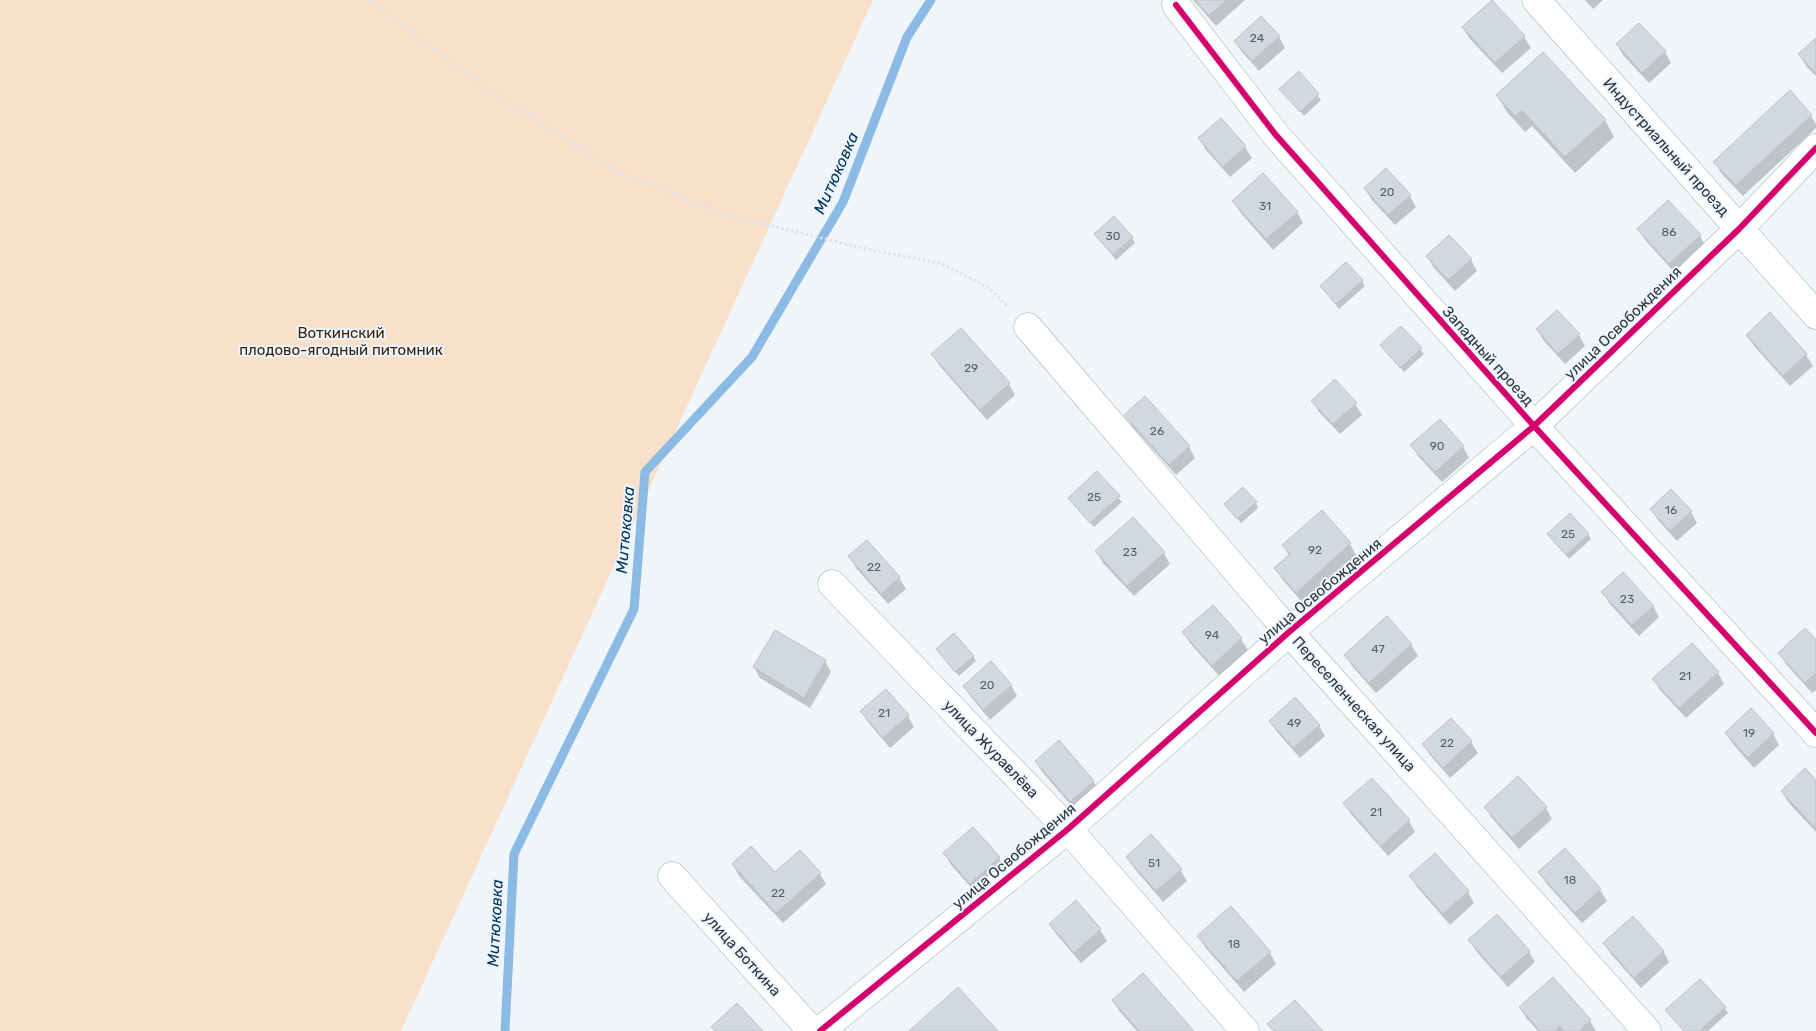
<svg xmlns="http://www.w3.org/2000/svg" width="1816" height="1031" font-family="Rubik,sans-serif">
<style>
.green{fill:#f8e0ca}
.shadow{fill:#0003}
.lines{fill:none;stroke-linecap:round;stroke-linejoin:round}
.stream{stroke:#8bbae4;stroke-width:9}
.building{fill:#d2d8df;stroke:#bbc1c7}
.minor-casing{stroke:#a7adb3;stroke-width:29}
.path{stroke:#dfe1e3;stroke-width:3;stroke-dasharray:2.5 2.5;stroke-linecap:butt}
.minor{stroke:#fdfefe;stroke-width:28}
.cycleway-casing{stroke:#ecf5fe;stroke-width:9}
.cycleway{stroke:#d6006c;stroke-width:6}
.labels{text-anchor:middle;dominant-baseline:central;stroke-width:4;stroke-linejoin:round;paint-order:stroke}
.number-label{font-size:12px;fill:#565e66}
.street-label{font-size:15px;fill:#2d363e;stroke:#ecf5fe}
.park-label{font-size:15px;fill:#3c2307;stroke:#ecf5fe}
.water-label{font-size:16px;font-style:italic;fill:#003358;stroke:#ecf5fe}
</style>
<rect width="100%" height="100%" fill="#f0f5fa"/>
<path class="green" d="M0,0h873l-472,1031h-401z"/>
<path class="shadow" d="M1193,0h52l-29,26z
M1585,0h18l-10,9z
M1492,1l32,36 7,11 -29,25 -32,-34 -7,-11z
M1279,37l6,11 -26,23 -17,-19 -7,-11z
M1816,40v36l-10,-10 -6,-11z
M1617,44l48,8 6,11 -22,20 -26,-28z
M1299,73l22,27 -17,16 -23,-26z
M1497,95l108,25 9,17 -39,36 -43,-47 -7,6 -18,-20z
M1811,116l5,8v4l-73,68 -22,-23 -6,-11z
M1221,119l24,28 7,11 -22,19 -24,-27 -6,-11z
M1365,189l45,7 6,11 -21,18 -23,-25z
M1234,201l63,11 6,11 -30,27 -33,-38z
M1639,229l61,7 6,11 -30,27 -31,-34z
M1095,234l37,4 3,5 -19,17z
M1428,257l43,3 6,11 -22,20 -21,-23z
M1362,281l3,5 -26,23 -18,-23z
M1770,314l36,41 7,11 -23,20 -36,-40 -7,-11z
M1401,328l23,26 -20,18 -22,-26z
M961,329l48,55 6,11 -28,25 -48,-55 -6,-11z
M1537,330l42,5 6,11 -20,18 -21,-23z
M1313,401l42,3 7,11 -22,19 -21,-22z
M1126,416l63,31 6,11 -19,17 -44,-49z
M1412,445l51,2 6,11 -27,24 -24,-26z
M1097,473l25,29 -28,25 -25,-29z
M1256,503l2,5 -17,15 -16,-19z
M1651,509l40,3 6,11 -20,18 -19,-21z
M1321,512l29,32 6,11 -53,48 -21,-24 -7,-11 14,-12 -5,-10z
M1588,534l3,5 -22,20 -20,-24z
M1097,552l67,1 6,11 -36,32 -31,-33z
M850,557l49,21 7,11 -18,15 -32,-36z
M1603,592l50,14 6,11 -20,19 -30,-33z
M1212,607l29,32 7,11 -29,26 -29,-33 -6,-11z
M1387,618l24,27 7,11 -42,37 -24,-27 -6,-11z
M1816,642v48l-4,3 -26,-29 -6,-11z
M937,650l36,6 3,5 -17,15z
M825,661l6,11 -21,36 -50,-30 -6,-11z
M1718,673l6,11 -38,34 -26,-28 -6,-11z
M1011,685l6,11 -27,24 -19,-23 -7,-11z
M1751,710l22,24 6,11 -25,23 -21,-24 -7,-11z
M862,711l46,5 6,11 -24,21 -22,-26z
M1451,720l20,22 7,11 -28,25 -20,-23 -7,-11z
M1270,721l49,5 6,10 -25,22 -23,-26z
M1036,762l57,19 7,11 -23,20 -34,-39z
M1371,779l38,42 6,11 -27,24 -37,-42 -7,-11z
M1816,782v50l-28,-30 -6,-11z
M1485,807l61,1 6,11 -33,30 -27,-31z
M973,829l26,29 6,11 -28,25 -26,-29 -6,-11z
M1435,855l33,37 6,11 -24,22 -33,-38 -6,-11z
M1127,857l53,13 7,11 -24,21 -29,-34z
M733,865l42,9h45l6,10 -43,39 -44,-47z
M1539,872l61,18 7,11 -25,22 -36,-40z
M1076,902l24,28 7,11 -26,22 -24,-28 -7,-10z
M1199,936l71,17 6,11 -32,28 -39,-45z
M1470,940l59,12 6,10 -27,25 -32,-36z
M1604,943l59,8 6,11 -28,26 -30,-34z
M1113,1001l79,30h-55l-17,-19z
M1520,1008l70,13 6,10h-58l-11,-12z
M1725,1008l3,5 -20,18h-24z"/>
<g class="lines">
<path class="stream" d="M505,1031l9,-177 120,-245 11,-137 107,-115 91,-155 64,-165 24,-37"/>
</g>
<path class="building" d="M1195,0h32l-18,16z
M1492,0l33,36 -30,27 -33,-36z
M1261,16l19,20 -28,25 -18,-20z
M1639,23l27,28 -24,22 -26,-29z
M1816,38v36l-18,-20z
M1543,52l63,68 -41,37 -43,-47 -7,6 -19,-21z
M1299,71l20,23 -19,18 -21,-23z
M1790,90l22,25 -76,70 -23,-23z
M1221,118l25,28 -23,21 -25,-29z
M1386,168l25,27 -23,20 -24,-27z
M1263,173l35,39 -32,27 -34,-38z
M1668,200l33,35 -32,29 -32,-35z
M1114,216l19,21 -20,18 -19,-21z
M1449,235l23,24 -24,21 -22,-24z
M1346,262l17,18 -27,24 -16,-18z
M1557,310l23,24 -22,20 -22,-25z
M1770,312l37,42 -24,22 -37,-41z
M1401,326l21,22 -22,20 -20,-23z
M961,328l49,55 -30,27 -49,-56z
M1335,379l22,24 -24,21 -22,-23z
M1145,396l45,50 -21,19 -45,-50z
M1440,419l24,27 -29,26 -25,-27z
M1097,471l23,25 -30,27 -22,-25z
M1243,487l14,15 -20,17 -13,-15z
M1671,489l21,22 -22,20 -20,-22z
M1322,510l29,33 -55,50 -22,-25 16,-14 -8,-9z
M1570,513l19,21 -23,21 -19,-21z
M1133,517l32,35 -38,34 -32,-35z
M867,540l33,37 -19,17 -33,-38z
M1623,572l31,34 -22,19 -31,-33z
M1213,605l29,33 -30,28 -30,-34z
M1387,616l25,28 -43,39 -25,-28z
M1805,628l11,12v33l-11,10 -27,-30z
M775,630l51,30 -22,38 -51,-31z
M954,633l20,23 -19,16 -19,-23z
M1692,643l27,29 -40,36 -27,-29z
M991,661l21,24 -29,25 -20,-24z
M886,689l23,26 -26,23 -23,-27z
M1295,697l25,28 -27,23 -24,-27z
M1751,708l23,25 -26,25 -23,-25z
M1451,718l21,23 -29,27 -21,-24z
M1059,740l35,41 -24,21 -35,-41z
M1805,768l11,12v49l-35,-38z
M1518,776l29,31 -35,31 -28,-31z
M1372,778l38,42 -29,26 -38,-43z
M973,827l27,30 -30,27 -27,-31z
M1151,834l31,35 -26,22 -30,-34z
M751,846l24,26 25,-22 21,23 -45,40 -44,-49z
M1565,848l36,41 -26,24 -37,-41z
M1435,853l34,38 -26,23 -34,-38z
M1076,900l25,29 -27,24 -25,-29z
M1231,906l40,46 -34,29 -40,-45z
M1497,914l33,37 -29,26 -33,-37z
M1633,916l31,35 -30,27 -31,-35z
M1143,973l51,58h-55l-27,-31z
M1553,977l38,43 -12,11h-15l-4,-5 -5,5h-15l-21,-24z
M1700,979l26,28 -27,24h-15l-19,-21z
M958,987l40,44h-89z
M1295,1000l28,31h-49l-7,-7z
M737,1003l26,28h-48l-4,-4z"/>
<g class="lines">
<g class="minor-casing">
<path id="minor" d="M1536,0l280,315
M1176,5l99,129 259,292 282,307
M1028,327l261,305 358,399
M832,584l236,245 177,202
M672,876l140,155
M820,1031l248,-202 221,-197 245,-206 205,-197 77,-81"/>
</g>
<path class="path" d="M370,0l115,87 127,81 107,45 156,38 65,12 48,24 20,20"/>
<use href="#minor" class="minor"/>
<g class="cycleway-casing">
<path id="cycleway" d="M1176,5l99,129 259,292 282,307
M820,1031l248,-202 221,-197 245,-206 205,-197 77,-81"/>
</g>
<use href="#cycleway" class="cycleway"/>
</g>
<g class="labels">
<g class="number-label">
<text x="1257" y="38">24</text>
<text x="1387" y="192">20</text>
<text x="1265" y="206">31</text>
<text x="1669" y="232">86</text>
<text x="1113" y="236">30</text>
<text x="971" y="368">29</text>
<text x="1157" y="431">26</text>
<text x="1437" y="446">90</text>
<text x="1094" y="497">25</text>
<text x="1671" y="510">16</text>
<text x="1568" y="534">25</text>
<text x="1315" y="550">92</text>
<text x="1130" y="552">23</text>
<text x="874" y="567">22</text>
<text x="1627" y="599">23</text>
<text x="1212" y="635">94</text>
<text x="1378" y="649">47</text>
<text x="1685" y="676">21</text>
<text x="987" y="685">20</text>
<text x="884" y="713">21</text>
<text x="1294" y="723">49</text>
<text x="1749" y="733">19</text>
<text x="1447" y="743">22</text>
<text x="1376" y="812">21</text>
<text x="1154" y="863">51</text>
<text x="1570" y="880">18</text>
<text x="778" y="893">22</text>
<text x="1234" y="944">18</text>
</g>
<g class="street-label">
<text transform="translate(1666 147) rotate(48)">Индустриальный проезд</text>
<text transform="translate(1623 323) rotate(-44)">улица Освобождения</text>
<text transform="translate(1488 356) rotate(48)">Западный проезд</text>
<text transform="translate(1320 591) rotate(-40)">улица Освобождения</text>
<text transform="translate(1354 704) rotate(48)">Переселенческая улица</text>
<text transform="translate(991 749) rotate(46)">улица Журавлёва</text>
<text transform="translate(1014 856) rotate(-40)">улица Освобождения</text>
<text transform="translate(742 954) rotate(48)">улица Боткина</text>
</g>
<g class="park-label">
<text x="341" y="333">Воткинский<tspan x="341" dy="17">плодово-ягодный питомник</tspan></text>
</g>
<g class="water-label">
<text transform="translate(836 173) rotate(-66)">Митюковка</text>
<text transform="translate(625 530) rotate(-85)">Митюковка</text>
<text transform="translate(495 923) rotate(-87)">Митюковка</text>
</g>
</g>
</svg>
